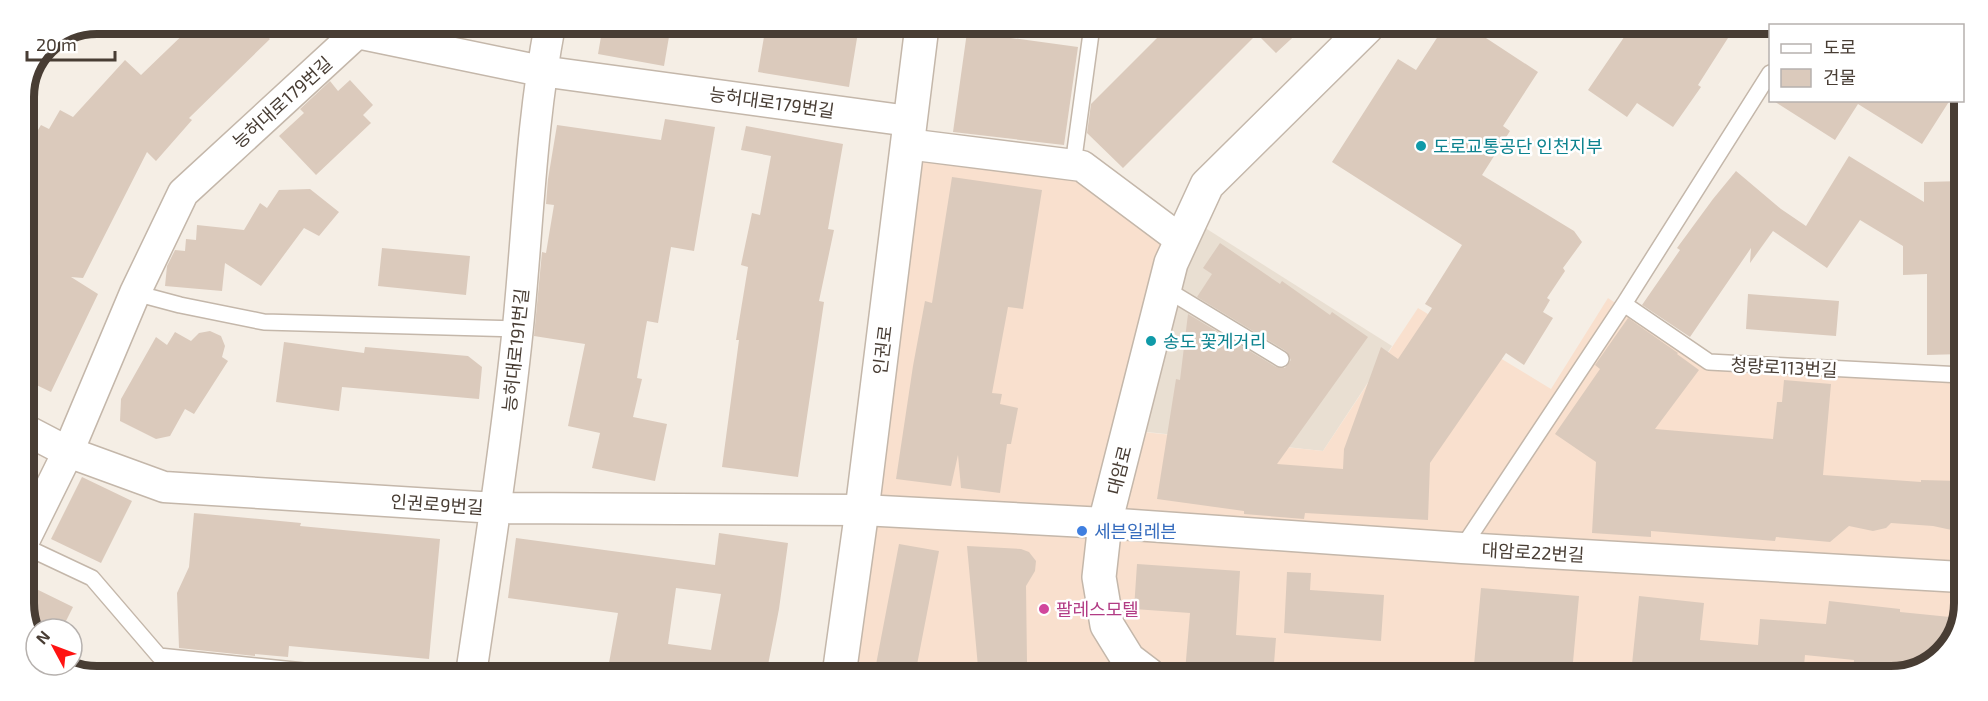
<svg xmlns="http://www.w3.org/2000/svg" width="1988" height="701" font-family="'Exo 2','Noto Sans KR',sans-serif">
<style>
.residential{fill:#e9dfd2}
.commercial{fill:#f9e0ce}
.building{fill:#dbcabc;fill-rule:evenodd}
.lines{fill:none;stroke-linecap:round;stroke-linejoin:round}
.service-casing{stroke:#c4b7aa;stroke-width:18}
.minor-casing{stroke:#c4b7aa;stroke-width:33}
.tertiary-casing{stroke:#c4b7aa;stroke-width:36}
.service{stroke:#fff;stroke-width:15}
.minor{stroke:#fff;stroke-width:30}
.tertiary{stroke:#fff;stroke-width:33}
.culture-dot{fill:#0f9aa8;stroke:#fff;stroke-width:2}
.shop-dot{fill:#3f7fe0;stroke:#fff;stroke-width:2}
.hotel-dot{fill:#d1479c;stroke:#fff;stroke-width:2}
.labels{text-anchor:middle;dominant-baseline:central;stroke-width:5;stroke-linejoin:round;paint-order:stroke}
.street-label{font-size:18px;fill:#483d34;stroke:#fff}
.culture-label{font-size:18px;fill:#0d838f;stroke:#fff;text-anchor:start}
.shop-label{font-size:18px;fill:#366cbe;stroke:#fff;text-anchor:start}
.hotel-label{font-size:18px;fill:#b23c85;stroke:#fff;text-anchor:start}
.rim{fill:none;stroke:#483d34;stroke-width:8}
</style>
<rect width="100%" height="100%" fill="#f5eee5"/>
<path class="residential" d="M1191,219l201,127 -69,105 -194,-21z"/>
<path class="commercial" d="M913,151l167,19 90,69 -46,191 199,21 95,-143 133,81 57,-91 100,67 254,11 -2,251 -25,35 -44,15 -1046,-2z"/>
<path class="building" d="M194,24h61l15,15 -81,79 3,2 -36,41 -9,-9 -64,126 -12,-1 27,17 -47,98 -27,-13v-257l14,8 3,-5 8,4 11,-19 13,7 52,-57 16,15z
M603,25h68l-7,41 -66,-12z
M766,25l93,1 -10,61 -91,-15z
M1169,26l135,1 -28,26 -19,-19 -134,134 -36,-35 4,-29z
M1444,27h49l-7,11 52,34 -35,54 7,5 -28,44 92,56 8,11 -19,26 2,3 -18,27 3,2 -7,12 10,6 -29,47 -18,-12 -76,110 -2,57 -123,-7 -1,6 -60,-5v-3l-87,-12 19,-120 4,1 8,-66 88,53 9,1 6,-8 -5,-9 -89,-54 15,-23 -9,-6 17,-25 60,41 2,-3 48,34 2,-3 36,25 -91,127 66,5 1,-20 37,-102 17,12 34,-51 -7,-4 37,-59 -130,-83 66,-103 18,11z
M1631,27h104l-37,58 3,2 -28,40 -36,-24 -10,14 -39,-27z
M967,32l111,15 -14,98 -111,-13z
M350,80l23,25 -10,10 8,8 -55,52 -37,-39 25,-23 -4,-4 30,-28 8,10z
M1772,100h178l-28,44 -64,-40 -23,36z
M665,119l50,8 -21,124 -23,-4 -13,76 -11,-2 -10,57 5,1 -9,38 34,7 -12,57 -63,-13 8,-35 -32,-7 17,-82 -51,-8 8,-84 4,1 8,-48 -8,-1 2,-25 9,-54 104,15z
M746,126l97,18 -15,85 6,1 -15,71 5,1 -26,175 -76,-10 17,-127h-3l12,-73 -7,-2 11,-52 8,2 11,-59 -30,-6z
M1849,156l75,46v-20l39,-1 -1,173 -35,1v-81l-24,1v-29l-43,-26 -33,48 -54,-37 -23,32 1,-15 -61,89 -48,-32 38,-55 -3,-2 36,-49 23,-28 45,38 25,17z
M952,177l90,13 -19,119 -15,-2 -16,86 10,1 -2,10 18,4 -7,36h-4l-7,49 -39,-5 -3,-33 -7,31 -55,-7 17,-113 12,-65 7,2z
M310,189l29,23 -20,24 -15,-8 -43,58 -36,-23 -3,28 -57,-5 2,-20 8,-16 10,1 1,-12 10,1 1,-15 47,5 16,-27 7,5 12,-18z
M382,248l88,8 -4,39 -88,-9z
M1748,294l91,7 -3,35 -90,-7z
M1628,318l50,35 -1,1 22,16 -44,59 118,10 4,-37h5l2,-22 47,4 -8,91 98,7v-2l40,1v51l-28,-6 -42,-3 -5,5 -13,3 -24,-5 -19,16 -54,-5 -1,4 -124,-10v6l-59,-4 4,-71 -41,-28 45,-65 -5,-4z
M210,331l11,5 4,10 -3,11 6,4 -34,53 -9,-5 -15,27 -14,3 -36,-18 1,-22 35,-62 11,8 8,-13 16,9 8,-8z
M284,342l80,11 1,-6 103,9 14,11 -3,32 -137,-12 -3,24 -63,-9z
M82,477l50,24 -31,62 -50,-24z
M194,513l107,10 -1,3 140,13 -11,120 -140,-13 -1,11 -33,-3v2l-76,-8 -2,-55 12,-26z
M719,533l69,10 -9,66 -13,66 -159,-1 11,-61 -110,-15 8,-60 199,27zM676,588l45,6 -10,56 -43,-6z
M899,544l40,7 -24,124h-41z
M967,546l54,3 8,3 7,9 -1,10 -9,15 1,76 -49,5z
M1137,564l103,7 -4,64 40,3 -3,38 -88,-4 5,-59 -56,-4z
M1287,572l24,1 -1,17 74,5 -3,46 -97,-8z
M24,583l49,24 -11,22h-30l-8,-21z
M1481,588l98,8 -7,77 -98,-8z
M1639,596l65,7 -4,37 58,5 2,-26 66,5 3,-23 71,8v3l60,6v9l-25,35 -44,15h-38l1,-17 -49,-5 -2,22h-144l-28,-3z"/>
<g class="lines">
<g class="service-casing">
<path id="service" d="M1073,165l19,-139
M1164,288l117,71
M135,293l45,12 84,17 254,7
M1624,304l85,58 253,13
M24,546l68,32 67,78 174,18
M1462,548l162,-244 146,-231"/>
</g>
<g class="minor-casing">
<path id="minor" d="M907,144l175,22 99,74
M24,429l44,23 96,35 332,21 366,2 243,13 357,25 499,29
M24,541l44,-89 67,-159 48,-100 174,-160 184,38 368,50
M471,674c17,-115 35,-231 47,-347 10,-100 13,-203 32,-302"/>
</g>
<g class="tertiary-casing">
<path id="tertiary" d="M839,675l23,-165 60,-484
M1149,675l-21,-16 -21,-34 -8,-48 6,-54 66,-260 36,-78 160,-158"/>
</g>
<use href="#service" class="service"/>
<use href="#minor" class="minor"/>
<use href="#tertiary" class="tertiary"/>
</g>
<g class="culture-dot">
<circle cx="1421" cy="146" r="6"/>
<circle cx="1151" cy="341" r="6"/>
</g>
<circle class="shop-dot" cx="1082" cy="531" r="6"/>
<circle class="hotel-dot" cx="1044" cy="609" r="6"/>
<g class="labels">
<g class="street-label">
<text transform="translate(282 102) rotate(-42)">능허대로179번길</text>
<text transform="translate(772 102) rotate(8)">능허대로179번길</text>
<text transform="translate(515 350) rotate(-84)">능허대로191번길</text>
<text transform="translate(882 350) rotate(-83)">인권로</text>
<text transform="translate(1784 367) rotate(3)">청량로113번길</text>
<text transform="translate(1119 470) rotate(-76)">대암로</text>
<text transform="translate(437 504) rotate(4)">인권로9번길</text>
<text transform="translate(1533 552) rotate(3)">대암로22번길</text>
</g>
<g class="culture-label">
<text x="1433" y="146">도로교통공단 인천지부</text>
<text x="1163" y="341">송도 꽃게거리</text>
</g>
<g class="shop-label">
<text x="1094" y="531">세븐일레븐</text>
</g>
<g class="hotel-label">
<text x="1056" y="609">팔레스모텔</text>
</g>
</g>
<path d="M0 0H1988V701H0ZM97 34H1891A63 63 0 0 1 1954 97V603A63 63 0 0 1 1891 666H97A63 63 0 0 1 34 603V97A63 63 0 0 1 97 34Z" fill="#fff" fill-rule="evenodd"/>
<path class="rim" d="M97 34H1891A63 63 0 0 1 1954 97V603A63 63 0 0 1 1891 666H97A63 63 0 0 1 34 603V97A63 63 0 0 1 97 34Z"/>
<rect x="1769" y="24" width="195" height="78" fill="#ffffff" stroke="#b6b1ae" stroke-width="1.5"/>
<rect x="1781" y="44" width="30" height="9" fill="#ffffff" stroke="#b6b1ae" stroke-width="1.5"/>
<text x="1823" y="54" font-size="18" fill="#483d34">도로</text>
<rect x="1781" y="69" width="30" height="18" fill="#dbcabc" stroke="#b6b1ae" stroke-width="1.5"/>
<text x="1823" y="84" font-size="18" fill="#483d34">건물</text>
<g transform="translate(54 647) rotate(311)"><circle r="28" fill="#ffffff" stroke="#b6b1ae" stroke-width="1.5"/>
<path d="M0-4.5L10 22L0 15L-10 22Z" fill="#ff1312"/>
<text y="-9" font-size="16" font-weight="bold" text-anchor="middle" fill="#483d34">N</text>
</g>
<path d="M27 51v9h88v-9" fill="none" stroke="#483d34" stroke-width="3"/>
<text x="36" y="51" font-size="18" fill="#483d34" stroke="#ffffff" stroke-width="4.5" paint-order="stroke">20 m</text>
</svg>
